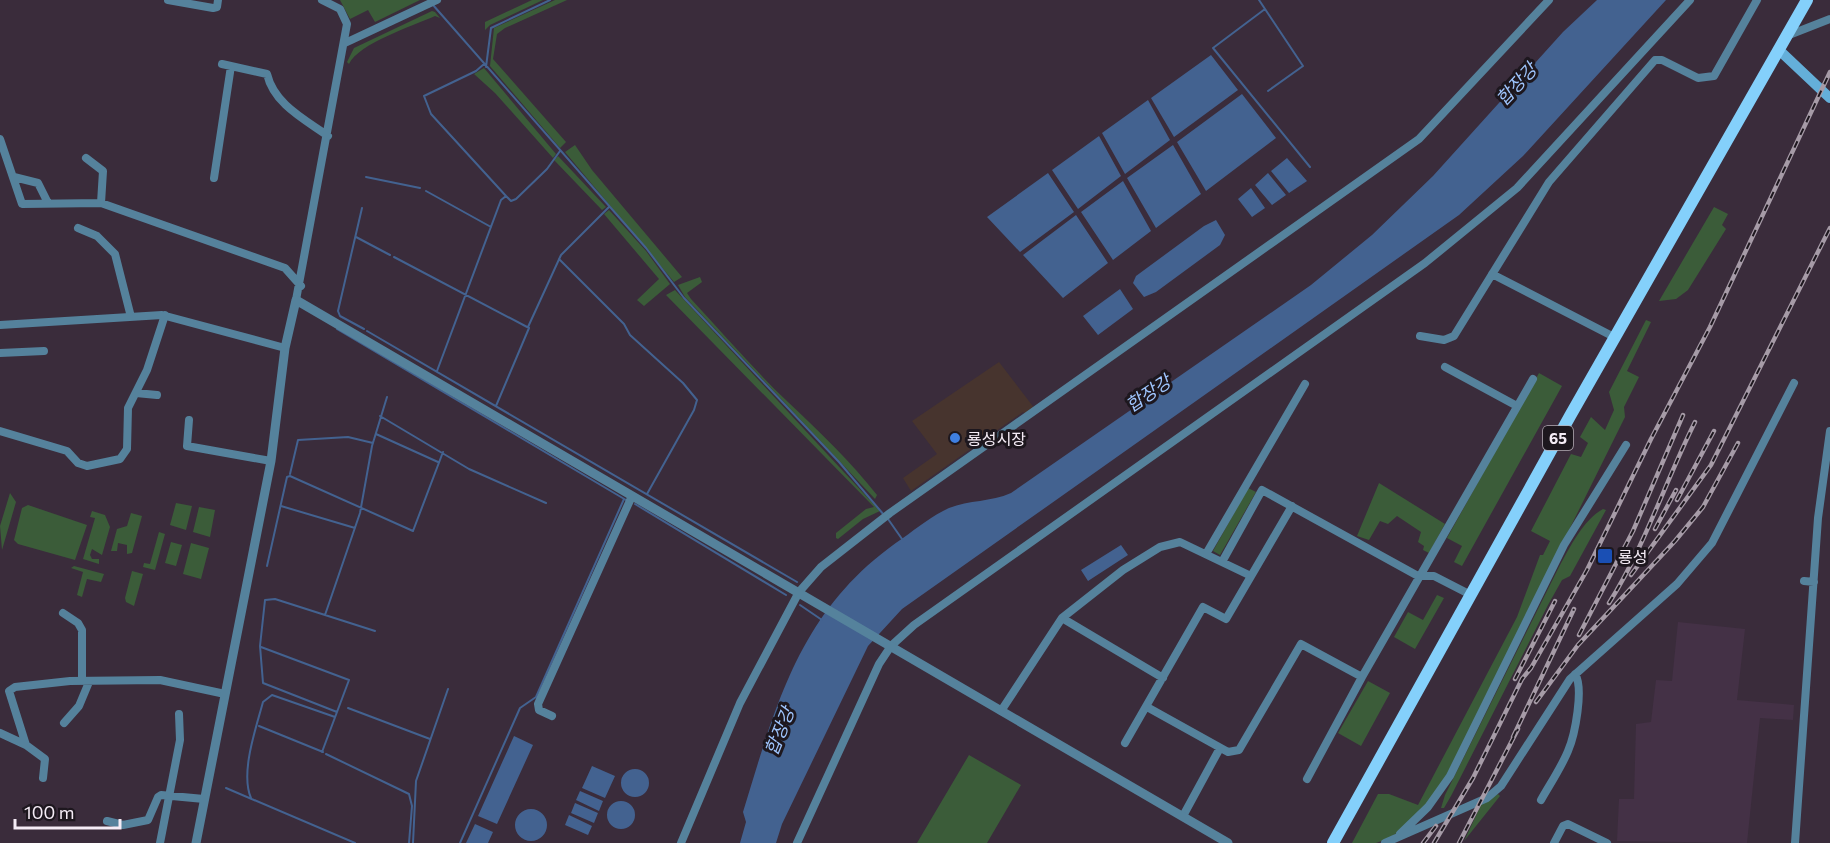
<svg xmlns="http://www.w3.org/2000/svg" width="1830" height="843" font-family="Commissioner,'Noto Sans KR',sans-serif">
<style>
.commercial{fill:#47342e}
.built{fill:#443146}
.green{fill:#3b5c39}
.water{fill:#436290}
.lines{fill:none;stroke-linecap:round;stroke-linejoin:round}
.stream{stroke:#436290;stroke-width:2}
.minor{stroke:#55829c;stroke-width:8}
.tertiary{stroke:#55829c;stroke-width:9}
.secondary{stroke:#64afd9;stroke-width:10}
.primary{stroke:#84d0fb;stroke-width:12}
.rail-casing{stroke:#a69ba7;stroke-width:4.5}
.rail{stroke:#1d171e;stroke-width:2;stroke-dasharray:7;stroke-linecap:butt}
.shop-dot{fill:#3f7fe0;stroke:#1d171e;stroke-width:2}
.transit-dot{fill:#1a4fb4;stroke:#1d171e;stroke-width:2}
.labels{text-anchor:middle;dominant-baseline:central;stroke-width:6;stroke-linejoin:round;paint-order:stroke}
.shield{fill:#1d171e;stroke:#b4acb5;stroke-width:1.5}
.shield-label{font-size:15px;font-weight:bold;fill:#f5ecf6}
.poi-label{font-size:16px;fill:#f5ecf6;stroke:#1d171e;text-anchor:start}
.water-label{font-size:18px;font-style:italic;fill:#9fc5fd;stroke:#1d171e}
</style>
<rect width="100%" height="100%" fill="#3a2c3b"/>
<path class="commercial" d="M999,362l36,47 -8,6 -4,-3 -112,79 -8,-13 34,-24 -25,-33z"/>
<path class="built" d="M1678,622l67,7 -8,71 57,5 -1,15 -33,-2 -13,125 -130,-2 2,-42h15l2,-75 15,-2 5,-42 16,1z"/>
<path class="green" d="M340,0h80l-45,22 -7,-12 -18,9z
M532,0h11l-53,25 -5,5v-8z
M555,0h12l-62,28 -8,6 -4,25 73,83 -6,6 -70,-82 4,-38z
M432,11l3,1 5,6 -5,-2c-22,10 -76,27 -86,48l-2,-2 7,-14z
M484,68l72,86 -3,4 -58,-65 -21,-19z
M575,145l17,25 90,107 -8,5 -109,-130z
M558,156l48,51 -4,3 -48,-50z
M1714,207l14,7 -6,11 4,4 -38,61 -12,9 -17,2z
M609,210l37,41 24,33 -26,22 -7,-6 22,-21 -55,-65z
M700,277l2,5 -15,11 4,6c32,34 63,71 97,103 32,30 62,59 89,93l-2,4 -190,-202 -7,-12z
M675,290l205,221 -17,8 -25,20 -2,-1v-5l30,-24 8,-2 -208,-212z
M1646,320l5,2 -24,49 12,6 -15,30 1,10 -177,357c-17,25 -40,60 -72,69 -7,0 -17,0 -24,0l26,-49h11l29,11 99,-188 23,-62h3l7,-14 -19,-10 40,-77 10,3 7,-14 -8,-6 11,-20 14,13 9,-20 -5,-18z
M1539,373l23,13 -100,180 -8,-4 8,-16 -15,-8z
M1379,483l66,41 -16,29 -6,-3 1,-4 -6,-4 3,-10 -24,-16 -9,8 -8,-3 -11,19 -12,-4z
M1248,488l8,4 -36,63 -7,-4z
M10,493l6,9 -14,48 -2,-24z
M176,503l16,3 -6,24 -16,-5z
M28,505l59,20 -12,35 -57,-16 -4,-4 8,-32z
M199,507l16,3 -5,27 -17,-5z
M1603,509l3,1 -36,66 -8,4 -14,25 -97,191 -7,12h-3l4,-13 114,-228c11,-20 24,-47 44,-58z
M92,511l13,4 5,12 -8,28 -10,-6 -2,6 2,4h7v5l-16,-5 12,-41 -5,-1z
M131,513l11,3 -10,37 -5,1v-9l-9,-2 -1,8h-6l6,-22 10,-3z
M159,532l6,2 -10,36 -12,-3 1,-4 6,1z
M171,542l11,3 -6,21 -11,-3z
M191,543l18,5 -8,31 -18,-5z
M74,566l30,8 -3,8 -14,-3 -5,18 -5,-2 6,-23 -12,-4z
M132,571l11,3 -9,32 -8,-4 -1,-4z
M1437,595l7,3 -29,51 -21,-12 14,-25 15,8z
M1368,681l22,12 -29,53 -23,-13z
M969,755l52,30 -34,58h-70z
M1498,794l2,2 -36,45 18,-38z"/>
<path class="water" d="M1597,0h69l-143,156 -64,59 -557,394 -34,37 -86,178 -6,19h-36l6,-21 -3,-10c34,-111 58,-205 160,-274 14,-10 30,-23 46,-30 20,-8 42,-6 62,-15l300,-208 61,-50 61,-59 130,-144z
M1211,55l27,35 -64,47 -23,-39z
M1242,94l34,44 -70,53 -29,-49z
M1148,100l22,40 -45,34 -23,-41z
M1099,136l22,40 -43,33 -26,-39z
M1173,145l28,49 -45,34 -29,-50z
M1287,158l20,23 -18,12 -18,-22z
M1048,173l26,39 -54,40 -33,-35z
M1268,173l18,22 -14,10 -17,-20z
M1123,181l28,50 -38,29 -32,-48z
M1251,188l14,20 -13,9 -14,-18z
M1076,215l32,48 -45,35 -40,-43z
M1216,220l9,15 -5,10 -64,47 -12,5 -11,-14 3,-7 68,-50z
M1120,289l13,20 -35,26 -15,-19z
M1121,545l7,10 -40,26 -7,-11z
M514,736l19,9 -36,79 -19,-8z
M592,766l23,10 -10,22 -23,-10z
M621 783a14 14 0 1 1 28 0a14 14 0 1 1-28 0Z
M580,791l23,10 -4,10 -23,-11z
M607 815a14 14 0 1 1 28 0a14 14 0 1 1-28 0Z
M575,803l23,10 -4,10 -23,-10z
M515 825a16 16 0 1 1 32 0a16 16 0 1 1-32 0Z
M569,815l23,11 -4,9 -23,-10z
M475,824l18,8 -5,11h-22z"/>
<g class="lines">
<path class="stream" d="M1259,0l44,66 -35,25
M433,5l213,243 38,50 155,164 45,53
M1265,9l-52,39 97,119
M486,67l5,-39 59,-28
M366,177l54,11
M426,191l65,36
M506,196l5,5 5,-2 31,-30 13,-18
M362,208l-24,103 2,5 24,13
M356,237l34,18
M394,257l135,71 -33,78
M559,259l65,65 6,11 53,48 14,17 -3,10 -47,84
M528,327l33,-72 48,-48
M337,329l289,171
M367,331l430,251
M437,371l64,-171 5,-4 -75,-82 -7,-18 52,-25 8,-7
M380,416l89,53 77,34
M376,434l62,28
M290,474l8,-34 50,-3 25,6
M635,504l151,91
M281,506l74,22
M888,519l14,20
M267,566l20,-89 3,-1 123,55 30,-79
M800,605l22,15
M325,615l35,-102 12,-67 15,-49
M261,647l88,33 -27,72
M348,708l82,31
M337,712l-74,-29 -3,-37 5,-46 10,-1 100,32
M259,726l64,26
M326,754l83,40 3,12 -3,37
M226,788l129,55
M251,798c-11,-25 5,-70 12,-96l9,-7 63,22
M413,843l3,-62 32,-92
M460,843l60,-135 16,-11 88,-198"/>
<path class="minor" d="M168,0l45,8 4,-1 1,-7
M1789,35l41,-16
M345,43l92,-43
M222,64l45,10c7,30 37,45 61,62
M0,139l22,65 79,-1
M86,158l17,13 -2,32 184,65 16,18
M14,177l24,6 10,20
M214,178l17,-112
M78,228l19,8 18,18 16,63
M1492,274l124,64
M296,300l51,-276 -7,-15 -18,-9
M0,325l162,-10 123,33
M1420,336l24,4 10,-4 95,-154 106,-122h7l36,18 16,-2 43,-76
M0,353l44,-2
M1445,367l72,39
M136,393l21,2
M189,420l-2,26 84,15
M0,431l67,20 11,12 9,3 33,-7 7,-10 1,-41 19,-38 18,-55
M1206,554l99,-170
M1222,562l40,-72 156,86h16l37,19
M1804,581l10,1
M63,613l15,10 4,7v51
M1062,618l101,60
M1147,707l81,45 11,-2 62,-106 61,33 171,-298
M1001,711l61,-93 61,-48 37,-23 20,-5 71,34
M552,716l-13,-6 -1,-6 94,-208
M64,723l15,-17 10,-24
M0,733l26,12
M1125,743l78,-136 23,12 66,-113
M43,778l2,-19 -19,-14 -17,-54 6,-4 55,-6 90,-1 65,14
M1307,779l55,-102
M1541,800c9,-16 20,-32 27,-49 7,-16 16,-63 7,-77
M1183,816l37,-68
M107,821l16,4 25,-5 10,-23 3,-2 43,4
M1400,834l28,-27 22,-31 114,-231 62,-100
M160,843l20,-103 -1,-26
M681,843l59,-140 59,-111 22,-25 69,-54 529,-374 130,-139
M797,843l82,-179 12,-18 23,-21 511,-362 92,-75 173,-188
M1385,843l102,-45 14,-12 69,-107 107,-95 35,-41 82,-160
M1554,843l9,-17 5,-2 39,19
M1795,843l23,-325 12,-87"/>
<path class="tertiary" d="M196,843l75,-382 14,-113 11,-48 932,543"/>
<path class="secondary" d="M1779,50l51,48"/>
<path class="primary" d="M1333,843l237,-427 237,-416"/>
<g class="rail-casing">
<path id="rail" d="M1677,500l37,-69
M1655,529l21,-39
M1631,575l80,-110 119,-237
M1609,603c36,-57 56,-121 86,-181
M1579,635l54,-104 50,-116
M1515,679l40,-78
M1536,702l42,-57 97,-104 28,-34 35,-64
M1513,737l61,-128
M1423,843l13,-17
M1434,843l39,-65 49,-99 9,-11 56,-98 64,-131 59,-112 120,-255
M1459,843l59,-114"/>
</g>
<use href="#rail" class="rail"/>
</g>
<circle class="shop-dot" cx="955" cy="438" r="6"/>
<rect class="transit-dot" x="1597" y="548" width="16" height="16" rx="3"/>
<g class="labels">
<rect class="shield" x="1543" y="426" width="30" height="24" rx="4.5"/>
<g class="shield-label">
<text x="1558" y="438">65</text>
</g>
<g class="poi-label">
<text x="967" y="438">룡성시장</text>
<text x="1618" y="556">룡성</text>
</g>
<g class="water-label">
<text transform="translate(1516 84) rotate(-47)">합장강</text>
<text transform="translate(1148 393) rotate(-34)">합장강</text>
<text transform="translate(779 731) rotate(-68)">합장강</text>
</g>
</g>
<path d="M15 819v9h105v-9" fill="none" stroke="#f5ecf6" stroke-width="3"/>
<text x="24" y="819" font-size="18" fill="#f5ecf6" stroke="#1d171e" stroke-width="4.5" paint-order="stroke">100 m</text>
</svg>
